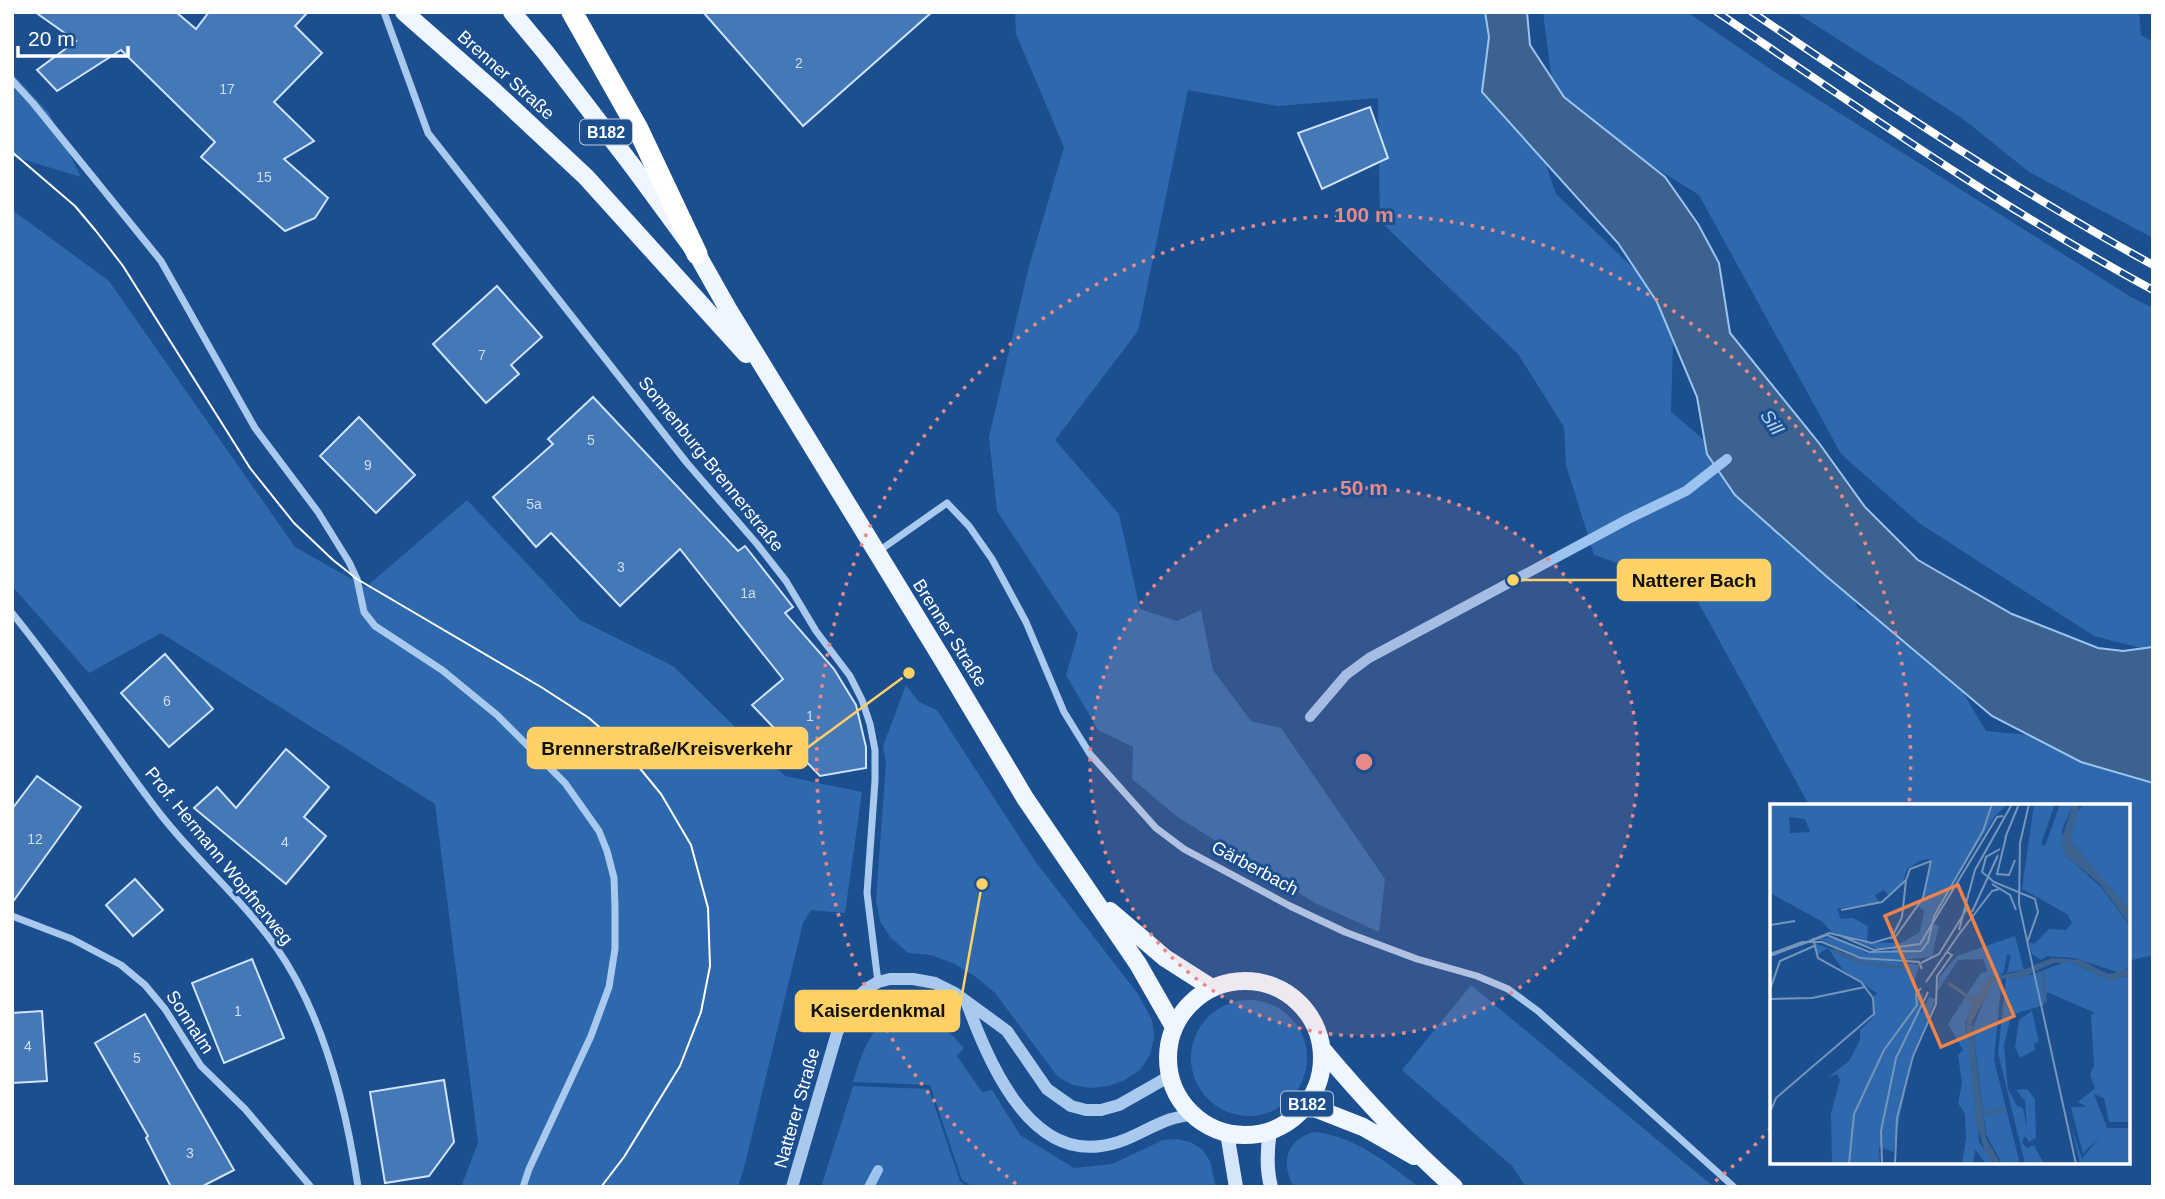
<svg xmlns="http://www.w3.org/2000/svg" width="2165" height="1199" font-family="Helvetica,sans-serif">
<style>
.green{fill:#2e69ad}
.water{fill:#3c6290;stroke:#9cc4f0;stroke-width:2}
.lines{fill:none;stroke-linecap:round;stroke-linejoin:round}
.stream{stroke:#9cc4f0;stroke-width:10}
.building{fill:#4478b7;stroke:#cfe3fa;stroke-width:2}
.minor{stroke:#a9c9ee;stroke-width:7}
.tertiary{stroke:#a9c9ee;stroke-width:12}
.secondary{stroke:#d6e6fa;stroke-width:14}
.primary{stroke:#f0f6ff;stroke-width:18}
.motorway{stroke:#fff;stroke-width:21}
.tram{stroke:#fff;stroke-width:2}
.rail-casing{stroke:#fff;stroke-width:8}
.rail{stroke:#1b4f8f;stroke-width:5;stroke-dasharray:16;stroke-linecap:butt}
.ring{fill:none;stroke:#e88989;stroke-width:3.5;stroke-dasharray:3.5 7}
.labels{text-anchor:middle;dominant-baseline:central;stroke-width:6;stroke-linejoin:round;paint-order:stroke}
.number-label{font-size:14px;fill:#d0dded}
.shield{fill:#1b4f8f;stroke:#bbcadd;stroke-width:2}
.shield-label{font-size:16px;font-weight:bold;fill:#fff}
.street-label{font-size:18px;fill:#fff;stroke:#1b4f8f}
.water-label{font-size:19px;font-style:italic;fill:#b5d3f5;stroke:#1b4f8f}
.inset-river{fill:none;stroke:#3c6290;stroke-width:3.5}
.inset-road{fill:none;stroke:#7695bc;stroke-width:2}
.view{fill:#ee8249;fill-opacity:0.15;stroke:#ee8249;stroke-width:3.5}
.inset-edge{fill:none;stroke:#fff;stroke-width:3.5}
.centre{fill:#e88989;stroke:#1b4f8f;stroke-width:3.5}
.ring-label{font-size:21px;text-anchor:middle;font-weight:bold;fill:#e88989;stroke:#1b4f8f;stroke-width:6;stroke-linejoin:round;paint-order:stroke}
.leader{fill:none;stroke:#ffd166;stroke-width:2.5}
.callout-dot{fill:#ffd166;stroke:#1b4f8f;stroke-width:2.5}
.callout{fill:#ffd166;stroke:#ffd166;stroke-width:2.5}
.callout-label{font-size:19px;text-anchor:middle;font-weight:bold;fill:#111}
</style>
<rect width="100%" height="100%" fill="#1b4f8f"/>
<path class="green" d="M1015,12h485l1,21 55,161 118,113 -3,105 78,66 64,22 45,109 68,21 60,101 167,16v208l-25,6v-156h-319l-119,-218 -96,-32 -28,-90 -2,-38 -46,-73 -138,-133 -2,-123 -101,8 -89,-16 -50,241 -83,109 64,74 21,95 37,12 24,-11 12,60 38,51 30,7 104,151 -6,53 -64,-29 -139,-87 -44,-37 1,-32 -35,-17 -32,-55 12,-41 -81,-123 -8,-74 39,-167 36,-123 -48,-113z
M1543,12h144l89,61 355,224 22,11v343l-59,-15 -175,-113 -78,-69 -142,-259 -144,-90z
M1795,12h344l2,23 12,7v196l-124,-66 -67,-54z
M12,73l37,40 32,64 -69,-21z
M12,206l3,6 94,69 186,266 71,40 101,-87 113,120 93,46 112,110 77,16 -17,121 -34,-3 -8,13 -58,241 -7,23h-277l17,-44 -43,-339 -274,-171 -72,40 -77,-87z
M906,685l13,17 18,8 98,151 103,133 14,26 2,17 -4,18 -10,15 -17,11 -15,5 -18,2 -17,-3 -15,-8 -63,-84 -19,-16 -21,-13 -24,-9 -23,-2 -18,-16 -10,-16 -4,-21 10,-137 -3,-17z
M1471,985l243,202h-188l-14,-21 -110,-96z
M1191 1058a58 58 0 1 1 116 0a58 58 0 1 1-116 0Z
M909,1012c27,8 37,15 55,36l-7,8 25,36 10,-2 28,45 54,33 38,-4 51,-24 14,-1 13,3 12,7 8,12 6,26h-243l-11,-7 -32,-95 -77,-3c7,-22 14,-49 35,-63 5,-4 14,-5 21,-7z
M853,1086l76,3 31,92 8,6h-147z
M1313,1132c41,3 74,31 106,55h-125c-14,-24 -8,-46 19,-55z"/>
<path class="water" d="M1485,12h42l3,33 34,52 101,80 33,47 21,39 11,70 89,110 46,64 53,53 94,54 86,34 25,3 30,-4v136l-72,-21 -89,-46 -166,-140 -91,-81 -28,-41 -10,-57 -40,-95 -39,-59 -136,-151 7,-55z"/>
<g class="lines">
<path class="stream" d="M1310,717l36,-42 23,-17 259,-139 58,-28 41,-32
M869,1187l9,-17"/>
</g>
<path class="building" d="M35,12h141l20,17 13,-17h99l-13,14 27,27 -48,49 40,39 -30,18 44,39 -13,20 -30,13 -84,-74 14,-15 -94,-92 -64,41 -20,-21 39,-29z
M703,12h229l-129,114z
M1370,107l18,51 -66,31 -24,-56z
M497,286l45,51 -31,28 8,9 -33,29 -53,-59z
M593,397l145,154 7,-5 48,61 -8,6 49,56 22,36 10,42v21l-46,8 -68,-71 31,-26 -103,-130 -60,57 -69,-73 -15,14 -43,-50 60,-53 -5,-5z
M359,417l56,58 -39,38 -56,-57z
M165,654l48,55 -44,38 -48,-54z
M286,749l43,38 -25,30 22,19 -40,48 -92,-76 23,-21 19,21z
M37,776l44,31 -69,96v-94z
M135,879l28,31 -30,26 -27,-31z
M252,959l32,79 -60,25 -32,-80z
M42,1011l5,70 -35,2v-70z
M145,1014l89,156 -33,17h-30l-25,-49 2,-2 -53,-93z
M444,1080l10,62 -25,34 -44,7 -15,-91z"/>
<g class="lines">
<path class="minor" d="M384,12l44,121 259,330 70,81 29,37 30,50 34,45 12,24 8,24 5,26v31l-8,112 11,89
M12,80l21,23 128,158 94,167 63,84 31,50 8,17 7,33 11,14 67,44 55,45 68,68 34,48 8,20 7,27 1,29v42l-6,38 -18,49 -62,133 -6,18
M876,553l71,-50 22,23 23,33 34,63 38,90 26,42 66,74 28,21 106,57 55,26 72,27 60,17 31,13 30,22 196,176
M12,613c53,65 98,136 149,202 36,46 81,84 115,132 48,68 70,159 82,240
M12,916l60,23 49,26 24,20 20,24 36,57 44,43 66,78"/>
<path class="tertiary" d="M966,1001c21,56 60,156 135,145 26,-3 46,-19 70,-27 7,-2 14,-3 21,-5
M792,1187l45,-154 15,-31 16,-14 10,-6 12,-3h23l22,4 20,10 52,38 40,58 24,17 15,4h15l18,-5 51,-29"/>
<path class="secondary" d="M1270,1131c-3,19 -4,37 1,56
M1227,1133l9,54"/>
<path class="primary" d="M404,12l91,80 91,85 160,177
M512,12l34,41 88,115 63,86 31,55 213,348 84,141 113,166 36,63
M1110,911l55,47 47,30
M1168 1058a77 77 0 1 1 154 0a77 77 0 1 1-154 0Z
M1322,1049c41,49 85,96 132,138
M1307,1105l56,22 51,29"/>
<path class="motorway" d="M572,12l66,117 59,125"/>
<path class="tram" d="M12,152l63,54 21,25 27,35 127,202 44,55 39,37 24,19 184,108 48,31 35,31 37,45 30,51 17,63 2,58 -9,46 -21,54 -56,91 -23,30"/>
<g class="rail-casing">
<path id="rail" d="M1717,12c143,97 284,196 436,278
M1752,12c131,89 262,177 401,253"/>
</g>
<use href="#rail" class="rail"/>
</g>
<circle cx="1364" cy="762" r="274" fill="#e88989" fill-opacity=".12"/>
<g class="ring">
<circle cx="1364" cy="762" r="274"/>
<path d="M1771 1128A547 547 0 0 1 1712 1184M1016 1184A547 547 0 1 1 1909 805"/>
</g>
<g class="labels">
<g class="number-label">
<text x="799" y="63">2</text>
<text x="227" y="89">17</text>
<text x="264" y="177">15</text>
<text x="482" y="355">7</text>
<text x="591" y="440">5</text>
<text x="368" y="465">9</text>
<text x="534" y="504">5a</text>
<text x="621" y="567">3</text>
<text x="748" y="593">1a</text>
<text x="167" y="701">6</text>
<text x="810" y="716">1</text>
<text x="35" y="839">12</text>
<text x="285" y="842">4</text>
<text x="238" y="1011">1</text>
<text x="28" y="1046">4</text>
<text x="137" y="1058">5</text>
<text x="190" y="1153">3</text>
</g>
<g class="shield">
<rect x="580" y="119.5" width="52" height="25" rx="5"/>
<rect x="1281" y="1091.5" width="52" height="25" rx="5"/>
</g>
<g class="shield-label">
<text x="606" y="132">B182</text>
<text x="1307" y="1104">B182</text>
</g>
<g class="street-label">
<text transform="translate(506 75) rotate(42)">Brenner Straße</text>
<text transform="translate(711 464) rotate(51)">Sonnenburg-Brennerstraße</text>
<text transform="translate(950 633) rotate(58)">Brenner Straße</text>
<text transform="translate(219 856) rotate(51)">Prof. Hermann Wopfnerweg</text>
<text transform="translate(1255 868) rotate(28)">Gärberbach</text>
<text transform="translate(190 1022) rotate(57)">Sonnalm</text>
<text transform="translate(797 1108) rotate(-74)">Natterer Straße</text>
</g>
<g class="water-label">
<text transform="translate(1772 422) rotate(56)">Sill</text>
</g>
</g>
<g transform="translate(1770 804)">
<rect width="360" height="360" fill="#1b4f8f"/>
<path d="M0,0h238l-13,12 -63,101v5l7,4 -7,31 -30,3 -40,-3 -44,-18 17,-2 31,16 27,-1v-6l-15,3 -20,-7 43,1 19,-11 4,-21 -5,-4 14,-48 -12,1 -14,9 -4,13 -14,14 -5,-6 -9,5 4,7 -42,7 4,10 12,-1 15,8 -1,15 -35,-8 -9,-11 -53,-29zM19,13l16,2 5,13 -20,1zM264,0h21l-14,40 4,2 15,-42h13l-11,26 4,26 36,32 28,38v41l-10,6 -46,-15 -27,-2 -6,4 -9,-6 -3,-12 5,2 15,-15 17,1 6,-7 -5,-9 -45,-25zM314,0h46v108l-60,-72 3,-23zM245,132l9,34 -17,3 4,-18 -4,-1 -3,18 -28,25 -11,27 9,43 5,75 15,22h-8l-11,-15 -2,15h-11l4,-26 -1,-24 -7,-11 4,-20 -4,-28 5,-5 -15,-26 32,-50 7,-3 -4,-12 -25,1 -21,32 2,-15 18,-21zM46,140l36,12 67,9 -4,15 4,15 4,-2 -2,21 8,-17 7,2 -24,57 -19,96 -14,-5 1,17h-48l-1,-51 9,-33 -3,-6 -10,4 22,-17 11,-21v-10l13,-12 1,-23 4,-1 -35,-24 -15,-22 -11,7zM297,157l43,19 20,-4v146h-21l-5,-24 -10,-4 13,34h23v36h-50l-9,-39 11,34 18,-23 -17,18 -12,-47h16l-9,-5 17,-14 -5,-13 4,-10 -3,-50 4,-2 -48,-21 -3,13 -33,10 -7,31 4,43 9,17 6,2 4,21 -2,-28 -9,-11 11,-1 8,10 1,39 -7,4 -4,-6 -3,6 5,6 7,-3 10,19h-19l-27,-111 8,-75 25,-3zM232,173l-8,83 26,104h-18l-16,-30 -13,-106 18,-46zM262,207l7,31 -5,2 1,6 -15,8 -5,-11 4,-27z" fill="#2e69ad" fill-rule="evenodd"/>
<path d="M310,0l-10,36 59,69 1,16 -30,-41 -34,-28 -5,-14 11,-36zM282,154l29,2 27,14 22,-5v6l-18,6 -42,-19 -16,1 -33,15 -26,1 -23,43 14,116 15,26h-7l-9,-11 -9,-32 -10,-97 6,-21 18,-26 28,-5z" fill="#3c6290"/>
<path class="inset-river" d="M63,146l30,13 46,5M273,167l2,32M178,179l28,19M213,310l23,-5"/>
<path class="inset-road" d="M259,0l-9,39 -1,61 57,260M236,33l-9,37 12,1 6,-15M235,34l14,-34M230,45l-14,8 -4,15 12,10 41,17 3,13 -11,31M222,80l18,11 6,15M71,106l41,-8 24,-22 -4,37 -11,22M202,108l26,-57M0,121l25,-4M189,126l16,-60 37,-66M190,129l32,-42 7,-2M69,131l35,15 46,-6 77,-127 6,-1M37,138l22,-9 43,10 24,-7 27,-38 8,-37 -21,8 -4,11M0,150l32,-12h20l39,16 58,4 3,7M0,152l57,-21 42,17 52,-1 7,-9 6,-26 49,-85 9,-27M151,159l18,-9 29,-47M156,178l36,-52M0,186l10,-29 34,-15M0,195l42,-1 53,-11M0,308l6,-14 98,-84 -1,-16 -12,-16 -43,-24 -5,-20M79,360l5,-50 30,-64 33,-45 -1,-11 5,-6M112,360l-1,-33 15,-73 32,-66M125,360l2,-46 16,-62 23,-52 1,-28 15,-21 -5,-3"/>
<path class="view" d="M188,81l56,131 -73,31 -56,-131z"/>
<rect width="360" height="360" class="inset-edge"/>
</g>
<circle cx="1364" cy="762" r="10" class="centre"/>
<g class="ring-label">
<text x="1364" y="222">100 m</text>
<text x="1364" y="495">50 m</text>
</g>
<path class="leader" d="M1513 580L1618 580M909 673L807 748M982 884L959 1011"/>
<g class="callout-dot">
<circle cx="1513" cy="580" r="7"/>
<circle cx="909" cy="673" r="7"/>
<circle cx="982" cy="884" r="7"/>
</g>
<g class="callout">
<rect x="1618" y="560" width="152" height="40" rx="7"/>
<rect x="528" y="728" width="279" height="40" rx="7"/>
<rect x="796" y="991" width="163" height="40" rx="7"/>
</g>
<g class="callout-label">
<text x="1694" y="587">Natterer Bach</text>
<text x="667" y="755">Brennerstraße/Kreisverkehr</text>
<text x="878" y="1017">Kaiserdenkmal</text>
</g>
<rect width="2165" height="1199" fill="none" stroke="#ffffff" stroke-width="28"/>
<path d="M18 46v10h110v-10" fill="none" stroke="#ffffff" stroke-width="3.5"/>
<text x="28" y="46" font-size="21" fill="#ffffff" stroke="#1b4f8f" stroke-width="5" paint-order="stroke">20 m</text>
</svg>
